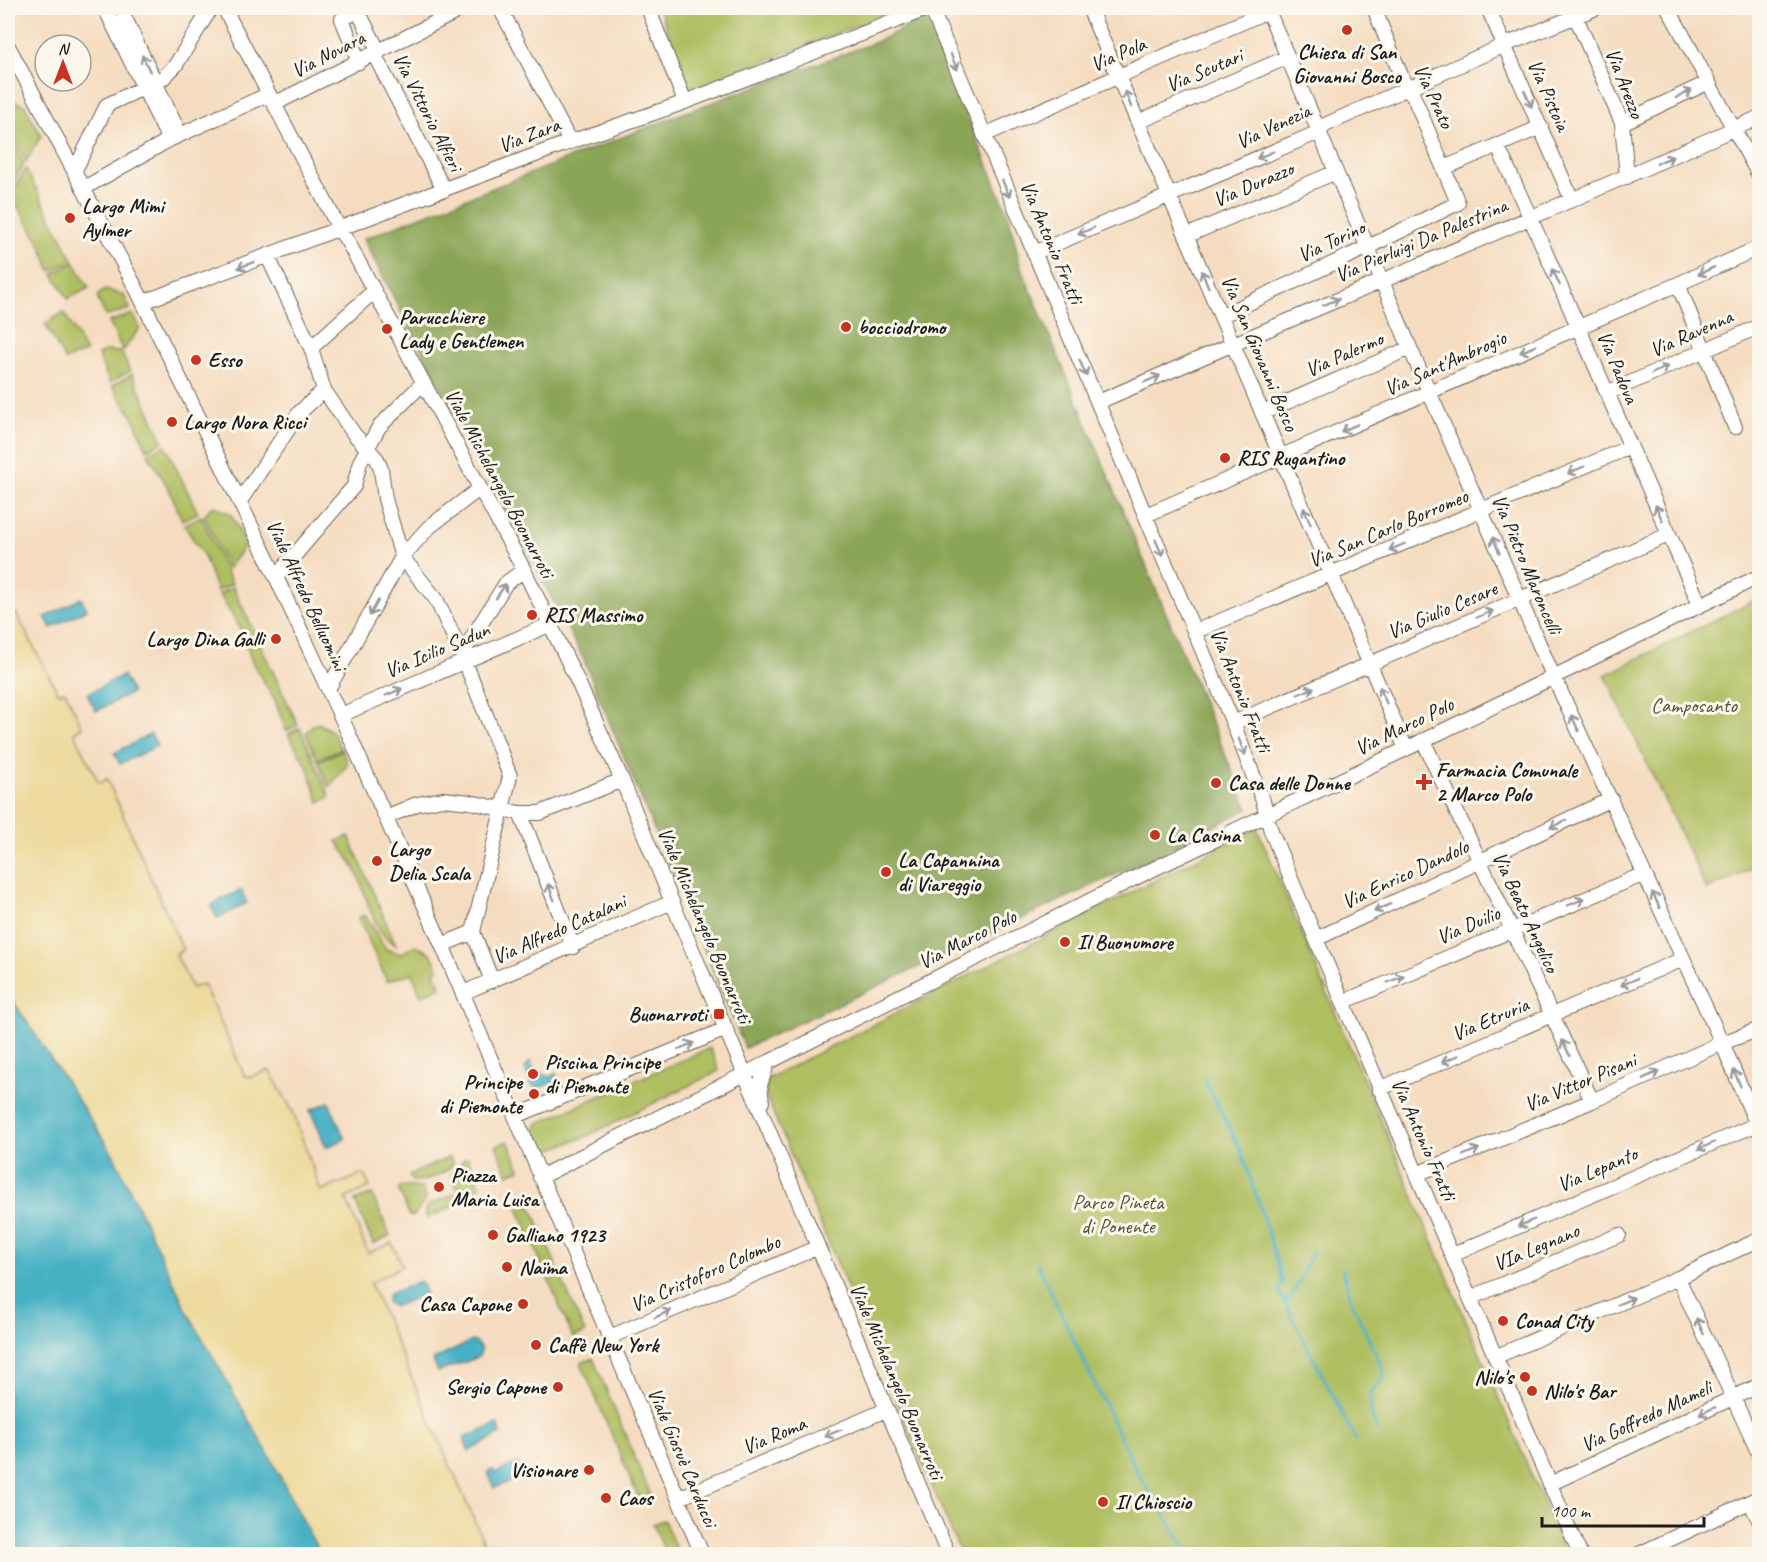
<svg xmlns="http://www.w3.org/2000/svg" width="1767" height="1562" font-family="Caveat,sans-serif">
<style>
.green{fill:#afbe60;stroke:#666d3e;stroke-width:1.5}
.forest{fill:#8ba556;stroke:#546039;stroke-width:1.5}
.sand{fill:#eeda9e;stroke:#857b5d;stroke-width:1.5}
.water{fill:#46b1c4;stroke:#316670;stroke-width:1.5}
.lines{fill:none;stroke-linecap:round;stroke-linejoin:round}
.stream{stroke:#46b1c4;stroke-width:3}
.minor-casing{stroke:#685f55;stroke-width:16}
.minor{stroke:#fff;stroke-width:14}
.oneway{stroke:#999}
.poi-dot{fill:#c8321e;stroke:#fbf7ec;stroke-width:2}
.labels{text-anchor:middle;dominant-baseline:central;stroke-width:6;stroke-linejoin:round;paint-order:stroke}
.poi-label{font-size:21px;font-weight:bold;fill:#1c1c1c;stroke:#fbf7ec;text-anchor:start}
.street-label{font-size:21px;fill:#1c1c1c;stroke:#fbf7ec}
.park-label{font-size:21px;fill:#4f5534;stroke:#fbf7ec}
</style>
<rect width="100%" height="100%" fill="#fbf7ec"/>
<filter id="ink" filterUnits="userSpaceOnUse"><feTurbulence type="fractalNoise" baseFrequency=".0167" numOctaves="2"/><feDisplacementMap in="SourceGraphic" scale="12" xChannelSelector="R" yChannelSelector="G"/><feConvolveMatrix kernelMatrix="1 2 1 2 8 2 1 2 1" color-interpolation-filters="sRGB"/></filter>
<filter id="wash" filterUnits="userSpaceOnUse"><feTurbulence type="fractalNoise" baseFrequency=".008" numOctaves="4" result="noise"/><feDisplacementMap in="SourceGraphic" scale="24" xChannelSelector="R" yChannelSelector="G"/><feGaussianBlur stdDeviation="1.35" result="paint"/><feColorMatrix in="noise" values="0 0 0 0 0 0 0 0 0 0 0 0 0 0 0 0 0 1.4 0 .05"/><feComposite in="paint" operator="in"/></filter>
<g filter="url(#wash)">
<rect width="100%" height="100%" fill="#f5dcc0"/>
<path class="green" d="M659,8h243l-206,80 -8,-3z
M8,100l17,5 16,31 -15,26 -18,-35z
M8,134l16,31 -16,25z
M26,169l47,91 -22,11 -12,-30 -29,-47z
M74,262l15,26 -21,11 -15,-25z
M106,290l18,5 6,14 -24,7 -9,-18 3,-5z
M64,312l22,40 -21,8 -20,-36z
M133,314l7,14 -17,23 -14,-29z
M105,351l16,1 9,19 -20,12 -12,-28z
M132,374l31,67 -16,9 -14,-33 -21,-31z
M165,445l33,68 -16,7 -13,-31 -21,-35z
M215,506l16,8 15,30 -18,24 -24,-52 6,-8z
M201,516l31,68 -15,7 -13,-35 -20,-31z
M233,587l65,138 -12,6 -11,-31 -22,-36 -14,-38 -20,-32z
M1759,598v267l-52,25 -102,-215z
M318,723l14,8 9,18 -24,10 -11,-26 5,-7z
M300,728l30,69 -11,5 -11,-34 -20,-34z
M342,750l5,12v3l-18,22 -11,-26z
M1257,828l308,726h-604l-195,-458 1,-17z
M349,836l47,109c-25,-13 -28,-48 -39,-72 -5,-11 -13,-21 -20,-32z
M365,915l21,34 15,5 14,-9 16,8 7,16 -3,3 6,15 -20,9 -9,-23 -25,8 -29,-63z
M710,1048l9,23 -136,67 -40,14 -9,-21 4,-8z
M508,1141l12,28 -12,5 -12,-28z
M450,1157l3,7c-8,10 -28,19 -41,17l-3,-6z
M468,1158l12,29 -4,2 -20,-2 -4,-12 12,-16z
M402,1186l20,2 4,11 -11,16 -5,2 -12,-29z
M458,1192l9,1 2,6 -41,19 -3,-8 4,-5z
M372,1194l18,42 -17,8 -18,-43z
M530,1204l55,129 -12,5 -55,-130z
M593,1358l58,138 -11,5 -59,-138z
M664,1520l14,34h-12l-13,-30z"/>
<path class="forest" d="M926,17l83,199 11,49 228,544 -103,52 -400,187 -163,-392 -219,-417 318,-125 195,-72z"/>
<path class="sand" d="M16,613l42,80 7,-2 17,36 -8,5 25,51 8,-4 76,171 -7,4 16,34 11,-4 42,92 6,1 18,-7 23,40 29,81 42,-17 7,13 -24,11 22,55 24,-10 10,23 -32,17 119,271h-169l-49,-95 -84,-148 -74,-157 -105,-161v-376z"/>
<path class="water" d="M81,598l6,11 -36,19 -6,-11z
M123,675l9,18 -36,18 -9,-17z
M151,734l6,12 -37,18 -6,-11z
M241,890l6,13c-11,5 -19,11 -30,15l-6,-11 7,-6z
M8,993l105,161 74,157 84,148 49,95h-312z
M530,1061l6,11 13,5 7,-3 2,8 -22,6 -5,-3 -6,-17z
M329,1102l16,37 -19,8 -16,-37z
M420,1281l6,12 -32,14 -6,-4 -1,-4 2,-5z
M472,1341l5,2 4,5 -2,9 -41,15 -5,-12z
M497,1424l4,10 -32,17 -6,-14 8,-3 1,1z
M518,1463l6,13 -30,12 -6,-16 5,-3 2,4z"/>
<g class="lines">
<path class="stream" d="M1205,1080l36,71 19,55 23,77 -4,6 1,5 76,146
M1037,1263l101,211 32,49 18,31
M1342,1269l10,33 32,70 -1,8 -13,13 2,23 5,14
M1283,1302l9,-6 21,-44"/>
</g>
</g>
<g filter="url(#ink)">
<g class="lines">
<g class="minor-casing">
<path id="minor" d="M105,8l64,132
M224,8l116,222 9,14 175,326 54,112 44,98 50,122 276,652
M500,8l70,134
M648,8l37,94
M931,8l302,715 30,78 8,30 45,108 264,615
M1089,8l317,741
M1267,8l143,340 137,314 175,381 38,89
M1488,8l84,192
M1572,8l50,115 5,54
M1668,8l92,169
M124,16l56,119
M8,46l130,246 138,285 71,153 95,215 260,609
M374,54l70,136
M359,62l-17,-43 16,-8 21,41
M274,104l190,-96
M1138,122l150,-65
M1622,123l87,-41
M984,135l284,-124
M1497,145l33,72 170,388
M1444,168l97,-41
M75,170l32,-65 55,-26 13,-13 36,-58
M84,188l85,-48 100,-46
M1186,236l150,-64
M1034,253l285,-121 6,-7 180,-80 91,-37
M268,257l43,91 13,42 30,44 23,25 4,10 4,30 17,58 34,42 26,55 48,122 -37,156
M1678,284l57,143
M143,302l427,-160 107,-37 252,-97
M1221,316l147,-69 90,-44 -45,-108 -7,-7 -32,-80
M311,348l63,-57
M1607,393l153,-67
M1098,402c220,-95 443,-186 662,-285
M1262,413l148,-65
M240,501l59,-88 25,-23
M1146,515l532,-231 82,-37
M276,577l78,-91 6,-24 19,-35 44,-44
M1194,632l436,-185
M462,654l44,-71 18,-13
M328,689l74,-132 26,-29 51,-39
M341,715l210,-91
M1233,723l435,-188
M1423,740l169,361
M520,813l53,134
M386,817l31,-13 26,-5 27,3 50,11h20l82,-33
M473,932l19,49
M1316,939l295,-140
M442,945l31,-13
M463,993l209,-91
M1343,1002l301,-128
M1379,1089l304,-130
M762,1102l-2,-17 7,-21
M516,1116l210,-87
M1417,1174l175,-73 130,-58 38,-14
M540,1177l603,-303 263,-125 354,-173
M1452,1255l308,-132
M1678,1278l82,178
M1470,1298l149,-63
M610,1337l208,-90
M1495,1357l183,-79 82,-39
M1550,1484l210,-99
M679,1498l207,-88
M1750,1502l10,20
M1639,1554l121,-57"/>
</g>
<use href="#minor" class="minor"/>
</g>
<defs><path id="oneway-shaft" d="M-6 0H5M1.5-3L5.5 0L1.5 3" fill="none" stroke-width="1.6" stroke-linecap="round" stroke-linejoin="round" transform="scale(1.5)"/></defs>
<g class="oneway">
<use href="#oneway-shaft" transform="translate(954 62) rotate(68)"/>
<use href="#oneway-shaft" transform="translate(146 63) rotate(-115)"/>
<use href="#oneway-shaft" transform="translate(1684 94) rotate(-26)"/>
<use href="#oneway-shaft" transform="translate(1128 99) rotate(-112)"/>
<use href="#oneway-shaft" transform="translate(1528 99) rotate(66)"/>
<use href="#oneway-shaft" transform="translate(1265 155) rotate(157)"/>
<use href="#oneway-shaft" transform="translate(1665 160) rotate(-24)"/>
<use href="#oneway-shaft" transform="translate(1006 189) rotate(67)"/>
<use href="#oneway-shaft" transform="translate(1086 231) rotate(157)"/>
<use href="#oneway-shaft" transform="translate(246 265) rotate(160)"/>
<use href="#oneway-shaft" transform="translate(1706 271) rotate(155)"/>
<use href="#oneway-shaft" transform="translate(1556 277) rotate(-114)"/>
<use href="#oneway-shaft" transform="translate(1205 279) rotate(-113)"/>
<use href="#oneway-shaft" transform="translate(1331 302) rotate(-23)"/>
<use href="#oneway-shaft" transform="translate(1528 349) rotate(156)"/>
<use href="#oneway-shaft" transform="translate(1083 368) rotate(67)"/>
<use href="#oneway-shaft" transform="translate(1660 370) rotate(-23)"/>
<use href="#oneway-shaft" transform="translate(1152 379) rotate(-23)"/>
<use href="#oneway-shaft" transform="translate(1349 428) rotate(156)"/>
<use href="#oneway-shaft" transform="translate(1576 470) rotate(157)"/>
<use href="#oneway-shaft" transform="translate(1659 513) rotate(-114)"/>
<use href="#oneway-shaft" transform="translate(1307 516) rotate(-113)"/>
<use href="#oneway-shaft" transform="translate(1496 545) rotate(-113)"/>
<use href="#oneway-shaft" transform="translate(1397 547) rotate(157)"/>
<use href="#oneway-shaft" transform="translate(1159 548) rotate(67)"/>
<use href="#oneway-shaft" transform="translate(501 591) rotate(-56)"/>
<use href="#oneway-shaft" transform="translate(374 608) rotate(120)"/>
<use href="#oneway-shaft" transform="translate(1485 614) rotate(-23)"/>
<use href="#oneway-shaft" transform="translate(1306 691) rotate(-23)"/>
<use href="#oneway-shaft" transform="translate(394 692) rotate(-23)"/>
<use href="#oneway-shaft" transform="translate(1383 695) rotate(-113)"/>
<use href="#oneway-shaft" transform="translate(1575 723) rotate(-115)"/>
<use href="#oneway-shaft" transform="translate(1242 747) rotate(69)"/>
<use href="#oneway-shaft" transform="translate(1558 824) rotate(154)"/>
<use href="#oneway-shaft" transform="translate(551 892) rotate(-112)"/>
<use href="#oneway-shaft" transform="translate(1656 900) rotate(-115)"/>
<use href="#oneway-shaft" transform="translate(1576 902) rotate(-23)"/>
<use href="#oneway-shaft" transform="translate(1382 908) rotate(155)"/>
<use href="#oneway-shaft" transform="translate(1396 979) rotate(-23)"/>
<use href="#oneway-shaft" transform="translate(1629 982) rotate(157)"/>
<use href="#oneway-shaft" transform="translate(686 1046) rotate(-23)"/>
<use href="#oneway-shaft" transform="translate(1566 1048) rotate(-116)"/>
<use href="#oneway-shaft" transform="translate(1450 1059) rotate(157)"/>
<use href="#oneway-shaft" transform="translate(1651 1075) rotate(-24)"/>
<use href="#oneway-shaft" transform="translate(1737 1078) rotate(-113)"/>
<use href="#oneway-shaft" transform="translate(1706 1146) rotate(157)"/>
<use href="#oneway-shaft" transform="translate(1471 1152) rotate(-23)"/>
<use href="#oneway-shaft" transform="translate(1526 1223) rotate(157)"/>
<use href="#oneway-shaft" transform="translate(1626 1301) rotate(-23)"/>
<use href="#oneway-shaft" transform="translate(663 1314) rotate(-24)"/>
<use href="#oneway-shaft" transform="translate(1700 1326) rotate(-114)"/>
<use href="#oneway-shaft" transform="translate(1707 1411) rotate(155)"/>
<use href="#oneway-shaft" transform="translate(833 1433) rotate(157)"/>
</g>
</g>
<g class="poi-dot">
<circle cx="1347" cy="30" r="6"/>
<circle cx="70" cy="218" r="6"/>
<circle cx="846" cy="327" r="6"/>
<circle cx="387" cy="329" r="6"/>
<circle cx="196" cy="360" r="6"/>
<circle cx="172" cy="422" r="6"/>
<circle cx="1225" cy="458" r="6"/>
<circle cx="532" cy="615" r="6"/>
<circle cx="276" cy="639" r="6"/>
<path d="M1421 773h6v6h6v6h-6v6h-6v-6h-6v-6h6z"/>
<circle cx="1216" cy="783" r="6"/>
<circle cx="1155" cy="835" r="6"/>
<circle cx="377" cy="861" r="6"/>
<circle cx="886" cy="872" r="6"/>
<circle cx="1065" cy="942" r="6"/>
<rect x="713" y="1008" width="12" height="12" rx="3"/>
<circle cx="533" cy="1074" r="6"/>
<circle cx="534" cy="1094" r="6"/>
<circle cx="439" cy="1187" r="6"/>
<circle cx="493" cy="1235" r="6"/>
<circle cx="507" cy="1267" r="6"/>
<circle cx="523" cy="1304" r="6"/>
<circle cx="1503" cy="1321" r="6"/>
<circle cx="536" cy="1345" r="6"/>
<circle cx="1525" cy="1377" r="6"/>
<circle cx="558" cy="1387" r="6"/>
<circle cx="1532" cy="1391" r="6"/>
<circle cx="589" cy="1470" r="6"/>
<circle cx="606" cy="1498" r="6"/>
<circle cx="1103" cy="1502" r="6"/>
</g>
<g class="labels">
<g class="poi-label">
<text x="1347" y="52" text-anchor="middle">Chiesa di San<tspan x="1347" dy="24">Giovanni Bosco</tspan></text>
<text x="82" y="206">Largo Mimi<tspan x="82" dy="24">Aylmer</tspan></text>
<text x="399" y="317">Parucchiere<tspan x="399" dy="24">Lady e Gentlemen</tspan></text>
<text x="858" y="327">bocciodromo</text>
<text x="208" y="360">Esso</text>
<text x="184" y="422">Largo Nora Ricci</text>
<text x="1237" y="458">RIS Rugantino</text>
<text x="544" y="615">RIS Massimo</text>
<text x="264" y="639" text-anchor="end">Largo Dina Galli</text>
<text x="1436" y="770">Farmacia Comunale<tspan x="1436" dy="24">2 Marco Polo</tspan></text>
<text x="1228" y="783">Casa delle Donne</text>
<text x="1167" y="835">La Casina</text>
<text x="389" y="849">Largo<tspan x="389" dy="24">Delia Scala</tspan></text>
<text x="898" y="860">La Capannina<tspan x="898" dy="24">di Viareggio</tspan></text>
<text x="1077" y="942">Il Buonumore</text>
<text x="707" y="1014" text-anchor="end">Buonarroti</text>
<text x="545" y="1062">Piscina Principe<tspan x="545" dy="24">di Piemonte</tspan></text>
<text x="522" y="1082" text-anchor="end">Principe<tspan x="522" dy="24">di Piemonte</tspan></text>
<text x="451" y="1175">Piazza<tspan x="451" dy="24">Maria Luisa</tspan></text>
<text x="505" y="1235">Galliano 1923</text>
<text x="519" y="1267">Naïma</text>
<text x="511" y="1304" text-anchor="end">Casa Capone</text>
<text x="1515" y="1321">Conad City</text>
<text x="548" y="1345">Caffè New York</text>
<text x="1513" y="1377" text-anchor="end">Nilo's</text>
<text x="546" y="1387" text-anchor="end">Sergio Capone</text>
<text x="1544" y="1391">Nilo's Bar</text>
<text x="577" y="1470" text-anchor="end">Visionare</text>
<text x="618" y="1498">Caos</text>
<text x="1115" y="1502">Il Chioscio</text>
</g>
<g class="street-label">
<text transform="translate(328 54) rotate(-27)">Via Novara</text>
<text transform="translate(1118 54) rotate(-23)">Via Pola</text>
<text transform="translate(1204 70) rotate(-23)">Via Scutari</text>
<text transform="translate(1625 83) rotate(69)">Via Arezzo</text>
<text transform="translate(1549 95) rotate(66)">Via Pistoia</text>
<text transform="translate(1434 96) rotate(65)">Via Prato</text>
<text transform="translate(428 112) rotate(63)">Via Vittorio Alfieri</text>
<text transform="translate(1273 126) rotate(-25)">Via Venezia</text>
<text transform="translate(529 135) rotate(-21)">Via Zara</text>
<text transform="translate(1253 184) rotate(-23)">Via Durazzo</text>
<text transform="translate(1421 240) rotate(-23)">Via Pierluigi Da Palestrina</text>
<text transform="translate(1331 241) rotate(-25)">Via Torino</text>
<text transform="translate(1052 242) rotate(67)">Via Antonio Fratti</text>
<text transform="translate(1691 333) rotate(-24)">Via Ravenna</text>
<text transform="translate(1260 353) rotate(67)">Via San Giovanni Bosco</text>
<text transform="translate(1344 354) rotate(-24)">Via Palermo</text>
<text transform="translate(1445 363) rotate(-24)">Via Sant'Ambrogio</text>
<text transform="translate(1618 367) rotate(67)">Via Padova</text>
<text transform="translate(500 483) rotate(62)">Viale Michelangelo Buonarroti</text>
<text transform="translate(1388 528) rotate(-23)">Via San Carlo Borromeo</text>
<text transform="translate(1527 564) rotate(67)">Via Pietro Maroncelli</text>
<text transform="translate(307 595) rotate(65)">Viale Alfredo Belluomini</text>
<text transform="translate(1442 610) rotate(-23)">Via Giulio Cesare</text>
<text transform="translate(437 650) rotate(-23)">Via Icilio Sadun</text>
<text transform="translate(1241 690) rotate(68)">Via Antonio Fratti</text>
<text transform="translate(1404 726) rotate(-26)">Via Marco Polo</text>
<text transform="translate(1405 874) rotate(-25)">Via Enrico Dandolo</text>
<text transform="translate(1526 912) rotate(65)">Via Beato Angelico</text>
<text transform="translate(705 925) rotate(67)">Viale Michelangelo Buonarroti</text>
<text transform="translate(1468 925) rotate(-23)">Via Duilio</text>
<text transform="translate(559 929) rotate(-24)">Via Alfredo Catalani</text>
<text transform="translate(967 939) rotate(-27)">Via Marco Polo</text>
<text transform="translate(1490 1019) rotate(-23)">Via Etruria</text>
<text transform="translate(1580 1082) rotate(-23)">Via Vittor Pisani</text>
<text transform="translate(1424 1139) rotate(66)">Via Antonio Fratti</text>
<text transform="translate(1597 1169) rotate(-23)">Via Lepanto</text>
<text transform="translate(1536 1247) rotate(-23)">VIa Legnano</text>
<text transform="translate(705 1273) rotate(-24)">Via Cristoforo Colombo</text>
<text transform="translate(897 1381) rotate(67)">Viale Michelangelo Buonarroti</text>
<text transform="translate(1646 1416) rotate(-25)">Via Goffredo Mameli</text>
<text transform="translate(774 1435) rotate(-23)">Via Roma</text>
<text transform="translate(683 1457) rotate(67)">Viale Giosuè Carducci</text>
</g>
<g class="park-label">
<text x="1694" y="705">Camposanto</text>
<text x="1118" y="1202">Parco Pineta<tspan x="1118" dy="24">di Ponente</tspan></text>
</g>
</g>
<rect width="1767" height="1562" fill="none" stroke="#fbf7ec" stroke-width="30"/>
<g transform="translate(63 63)"><circle r="28" fill="#fbf7ec" stroke="#a29f99" stroke-width="1.5"/>
<path d="M0-4.5L10 22L0 15L-10 22Z" fill="#c8321e"/>
<text y="-9" font-size="16" font-weight="bold" text-anchor="middle" fill="#1c1c1c">N</text>
</g>
<path d="M1542 1517v9h162v-9" fill="none" stroke="#1c1c1c" stroke-width="3"/>
<text x="1551" y="1517" font-size="18" fill="#1c1c1c" stroke="#fbf7ec" stroke-width="4.5" paint-order="stroke">100 m</text>
</svg>
